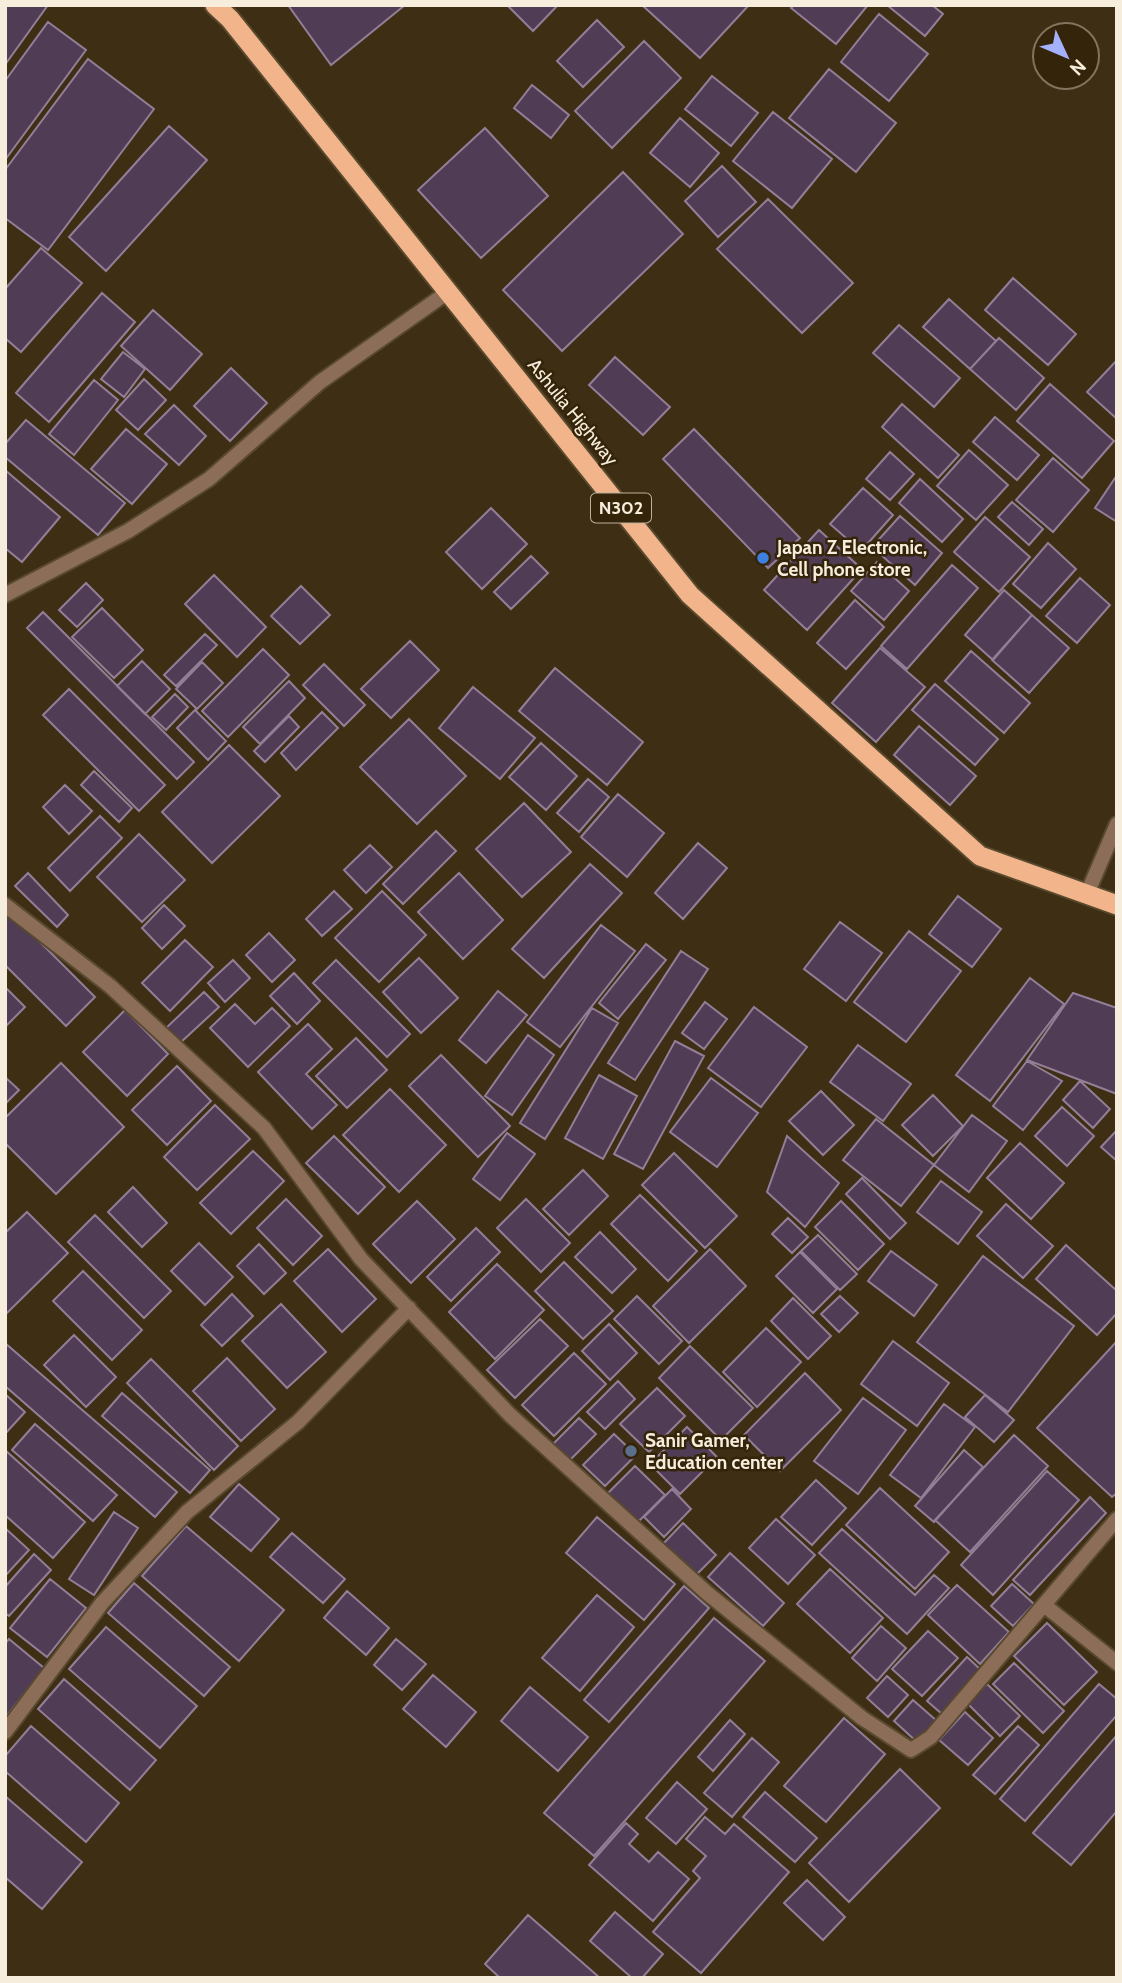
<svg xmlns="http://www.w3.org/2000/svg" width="1122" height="1983" font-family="Cabin,sans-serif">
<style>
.building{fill:#503d55;stroke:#937e98;stroke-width:2}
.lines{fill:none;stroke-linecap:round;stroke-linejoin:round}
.minor-casing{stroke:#58492f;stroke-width:18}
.trunk-casing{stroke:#58492f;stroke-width:23}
.minor{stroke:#8c6d58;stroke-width:14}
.trunk{stroke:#f2b48a;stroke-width:19}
.shop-dot{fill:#3f7fe0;stroke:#342409;stroke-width:2.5}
.service-dot{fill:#5c6f8a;stroke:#342409;stroke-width:2.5}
.labels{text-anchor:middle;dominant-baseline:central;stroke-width:5;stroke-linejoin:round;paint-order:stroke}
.shield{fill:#342409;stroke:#bcb19d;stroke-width:2}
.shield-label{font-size:18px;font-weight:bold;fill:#f7eddd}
.street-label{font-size:19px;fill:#f7eddd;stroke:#342409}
.poi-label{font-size:19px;font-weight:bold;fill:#f7eddd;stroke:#342409;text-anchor:start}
</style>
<rect width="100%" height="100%" fill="#3e2e13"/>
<path class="building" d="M5,5h43l-41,57 -2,-1z
M288,5h117l-74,60z
M507,5h51l-25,26z
M642,5h107l-49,53z
M794,5h74l-32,39 -45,-36z
M887,5h45l11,9 -18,22z
M879,14l49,40 -39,47 -48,-39z
M597,20l27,27 -41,40 -26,-26z
M48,22l38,28 -81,110v-79z
M644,41l37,37 -69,70 -37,-37z
M88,59l66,50 -106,141 -43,-32v-48z
M829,69l67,54 -40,49 -67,-54z
M712,76l46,37 -27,33 -46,-37z
M532,85l37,30 -18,23 -37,-30z
M773,112l59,47 -40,49 -59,-47z
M680,118l39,35 -29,34 -40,-34z
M169,126l38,34 -101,111 -37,-34z
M485,128l63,68 -67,62 -63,-68z
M722,166l34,36 -38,35 -33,-36z
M623,172l60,62 -121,117 -59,-61z
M768,199l85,84 -51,50 -85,-84z
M41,248l41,35 -61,69 -16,-14v-49z
M1013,278l63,56 -28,31 -63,-55z
M102,293l33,29 -86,100 -33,-29z
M949,299l47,42 -26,28 -47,-42z
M153,310l49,44 -32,36 -49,-44z
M899,325l61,53 -26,29 -61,-54z
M999,338l45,40 -28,32 -46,-41z
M123,352l22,17 -21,28 -23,-18z
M615,357l55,50 -27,28 -54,-50z
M1117,360v59l-30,-27z
M231,368l36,35 -37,38 -36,-35z
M144,379l22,21 -28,30 -22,-20z
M94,380l24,20 -44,55 -25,-21z
M1050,384l64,57 -32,37 -65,-57z
M902,404l57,51 -21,23 -56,-51z
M174,405l32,31 -27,29 -34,-31z
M995,417l44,38 -22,25 -44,-38z
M26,420l99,83 -27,32 -93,-78v-13z
M126,429l41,35 -35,40 -41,-35z
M694,429l106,109 -32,30 -105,-109z
M969,450l39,35 -32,35 -39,-34z
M890,452l24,22 -24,26 -24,-21z
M1053,458l36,32 -36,42 -37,-32z
M5,470l55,47 -38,45 -17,-14z
M1117,475v47l-22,-14z
M920,479l43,40 -21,23 -43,-39z
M863,488l30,27 -32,36 -31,-27z
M1012,502l31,27 -14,16 -31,-28z
M491,508l36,36 -45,45 -36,-37z
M900,516l42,37 -27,32 -43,-38z
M985,517l45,40 -31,35 -45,-40z
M819,530l43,39 -55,61 -43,-40z
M1048,543l28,26 -35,39 -28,-24z
M531,556l17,17 -37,36 -17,-17z
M877,562l32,29 -25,29 -33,-29z
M952,565l26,23 -71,81 -26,-23z
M214,575l52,52 -29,30 -52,-53z
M1080,578l30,27 -33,38 -31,-27z
M86,583l17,17 -26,27 -18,-17z
M301,586l29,29 -30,29 -29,-28z
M1004,590l28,25 -39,45 -28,-25z
M855,600l29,27 -38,42 -29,-26z
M102,608l41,42 -29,28 -42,-41z
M43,612l151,150 -17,17 -150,-151z
M1032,615l37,33 -40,45 -37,-33z
M205,634l12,11 -41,41 -12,-11z
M410,641l29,29 -48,48 -30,-29z
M880,648l45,39 -49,55 -44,-39z
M263,649l26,26 -61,62 -26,-26z
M971,651l59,52 -26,30 -59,-52z
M142,661l28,28 -25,25 -28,-28z
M202,662l21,21 -26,26 -21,-20z
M324,664l41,41 -21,21 -41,-41z
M555,668l88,74 -36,43 -88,-74z
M289,681l16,17 -45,46 -17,-17z
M935,684l63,55 -23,26 -63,-55z
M473,687l62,51 -35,41 -61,-51z
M69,689l96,96 -26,26 -96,-96z
M175,694l13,13 -22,23 -14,-13z
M195,710l31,31 -18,19 -31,-32z
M322,712l16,16 -42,42 -15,-17z
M289,716l10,11 -34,35 -11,-11z
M409,719l57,57 -49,48 -57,-57z
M919,726l57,50 -26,29 -56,-50z
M541,743l36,33 -31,34 -37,-33z
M229,745l51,51 -68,67 -50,-51z
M94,771l38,37 -13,14 -38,-37z
M588,779l21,18 -30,35 -22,-19z
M65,785l27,26 -23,23 -26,-27z
M618,794l46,39 -37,44 -46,-40z
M524,803l47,49 -49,45 -46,-48z
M100,816l22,22 -52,53 -22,-23z
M436,831l20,20 -53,53 -20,-20z
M139,834l46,46 -43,42 -45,-45z
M698,843l29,25 -44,51 -28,-26z
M370,845l22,22 -26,26 -22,-23z
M590,864l32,29 -78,85 -32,-29z
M28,873l40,42 -11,12 -42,-41z
M459,873l44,47 -40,39 -45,-47z
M334,891l18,18 -30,27 -16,-17z
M382,891l44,44 -47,47 -44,-44z
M958,896l43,33 -29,38 -43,-33z
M164,905l21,21 -23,23 -20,-21z
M11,913l84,84 -29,29 -61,-61v-47z
M840,922l42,31 -36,48 -42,-32z
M601,925l34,26 -75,96 -33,-25z
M909,931l52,40 -55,71 -52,-40z
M269,933l26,27 -23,22 -26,-27z
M185,940l28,27 -43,44 -28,-28z
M646,944l20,16 -48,59 -19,-16z
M681,951l27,18 -73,111 -27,-17z
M419,958l39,40 -37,35 -38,-41z
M233,960l17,18 -25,24 -17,-19z
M336,960l74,74 -23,23 -74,-74z
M294,973l26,28 -23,23 -27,-28z
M1030,978l34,26 -74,97 -34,-26z
M5,987l20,20 -20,20z
M498,991l29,24 -41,48 -27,-23z
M204,992l15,15 -39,36 -14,-15z
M1073,993l44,15v86l-90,-34z
M705,1002l22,17 -23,30 -22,-16z
M235,1004l20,20 17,-16 18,18 -42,41 -38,-39z
M754,1007l53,40 -46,60 -53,-39z
M592,1008l26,15 -73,116 -25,-16z
M125,1010l43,44 -41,42 -44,-44z
M308,1024l24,25 -26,25 31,31 -25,24 -54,-57z
M528,1035l26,20 -42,60 -27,-19z
M356,1038l31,32 -40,38 -31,-32z
M675,1041l29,15 -61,113 -29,-15z
M858,1045l53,39 -28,37 -53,-39z
M441,1055l69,71 -32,31 -69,-71z
M1027,1061l35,20 -39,49 -30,-24z
M61,1063l63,64 -68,67 -51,-51v-25z
M177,1066l34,35 -44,44 -35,-35z
M599,1075l38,21 -34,63 -38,-21z
M5,1077l14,13 -14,14z
M711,1078l47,35 -41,54 -47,-35z
M1080,1081l30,28 -17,19 -30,-28z
M390,1089l56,56 -47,47 -56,-57z
M821,1091l33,34 -31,30 -34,-34z
M933,1095l30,31 -30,30 -31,-31z
M215,1105l35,34 -53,51 -33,-33z
M1062,1107l32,29 -27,30 -32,-30z
M972,1115l35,26 -38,51 -35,-27z
M876,1119l58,46 -33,41 -58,-46z
M1117,1130v31l-16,-14z
M507,1133l28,21 -35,46 -27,-21z
M334,1136l51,51 -27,27 -52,-51z
M787,1136l52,47 -34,44 -38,-35z
M1020,1143l44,40 -33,36 -44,-41z
M253,1151l31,30 -53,53 -31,-31z
M674,1153l63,63 -32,32 -63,-63z
M583,1170l25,26 -39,39 -26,-26z
M862,1178l44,45 -16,16 -44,-45z
M941,1181l41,31 -24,32 -41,-32z
M133,1187l34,36 -25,24 -34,-35z
M640,1195l57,56 -29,30 -57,-57z
M286,1199l36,37 -29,29 -36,-37z
M526,1199l44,44 -29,29 -44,-44z
M417,1201l38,38 -44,44 -38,-39z
M841,1201l43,43 -26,26 -43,-43z
M1006,1204l47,42 -30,32 -46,-42z
M27,1212l41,41 -62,61 -1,-81z
M95,1215l76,76 -27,27 -76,-76z
M788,1218l20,19 -16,16 -20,-19z
M476,1228l24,24 -49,49 -24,-24z
M600,1232l36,37 -24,24 -37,-36z
M818,1235l39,39 -17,16 -39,-39z
M199,1243l34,34 -28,28 -34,-34z
M259,1244l27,29 -22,21 -27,-28z
M1066,1245l51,46v22l-20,22 -61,-56z
M328,1249l48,50 -34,33 -48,-51z
M710,1249l36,37 -57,57 -36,-37z
M891,1251l46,34 -23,31 -46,-35z
M800,1252l37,37 -24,24 -37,-37z
M983,1256l91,70 -66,86 -91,-70z
M564,1262l49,49 -30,28 -48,-48z
M497,1264l47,46 -49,49 -46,-47z
M83,1271l59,59 -30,30 -59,-59z
M232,1294l21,22 -31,30 -21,-21z
M637,1296l45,45 -23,23 -45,-45z
M840,1296l18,17 -19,19 -18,-18z
M793,1298l38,38 -23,23 -37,-38z
M281,1304l45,48 -39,36 -45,-47z
M540,1319l28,27 -53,52 -28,-28z
M609,1324l28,29 -27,27 -28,-29z
M766,1328l35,34 -44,45 -34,-35z
M74,1335l42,42 -30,30 -42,-42z
M893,1341l56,42 -32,43 -56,-42z
M1117,1341v152l-5,4 -75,-69z
M5,1343l172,149 -22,25 -150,-131z
M690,1346l63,62 -32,32 -62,-62z
M574,1353l32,31 -52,52 -32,-31z
M227,1358l48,51 -34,32 -48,-50z
M151,1359l87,87 -24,24 -87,-87z
M805,1373l36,37 -61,61 -36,-36z
M618,1381l17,18 -30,30 -18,-17z
M657,1388l28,28 -36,36 -29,-28z
M122,1393l88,77 -20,23 -88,-77z
M5,1394l20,18 -20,22z
M985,1395l29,25 -20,22 -29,-25z
M863,1398l43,32 -48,64 -44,-33z
M944,1404l31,23 -54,71 -31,-23z
M579,1418l17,16 -27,27 -16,-17z
M35,1424l82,71 -24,26 -81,-71z
M687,1427l30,30 -37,37 -30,-30z
M614,1434l22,21 -31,31 -22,-21z
M1014,1435l34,31 -78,86 -35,-32z
M5,1450l80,72 -32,36 -48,-43z
M964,1450l19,17 -49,55 -19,-16z
M635,1466l30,29 -31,31 -29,-30z
M1047,1471l32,29 -86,95 -32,-30z
M816,1480l30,28 -34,37 -31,-28z
M239,1484l40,35 -28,32 -41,-34z
M880,1488l69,64 -34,37 -69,-64z
M672,1489l19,20 -27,28 -20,-20z
M1090,1497l16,16 -76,82 -17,-15z
M114,1512l24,16 -44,67 -25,-16z
M597,1517l78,67 -31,36 -78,-67z
M776,1519l39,36 -27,29 -39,-36z
M683,1523l33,32 -21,21 -32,-32z
M186,1526l98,84 -45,51 -97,-85z
M5,1528l24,22 -24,26z
M842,1529l73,66 19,-20 15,13 -42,46 -88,-81z
M292,1533l53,46 -22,24 -53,-46z
M730,1553l54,50 -21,23 -55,-49z
M34,1554l17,16 -42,46 -4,-3v-26z
M830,1569l53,49 -33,35 -53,-49z
M50,1579l36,29 -39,49 -37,-29z
M134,1583l96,84 -26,29 -96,-83z
M1012,1584l22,20 -21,22 -22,-20z
M957,1585l52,47 -29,32 -52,-49z
M684,1586l25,22 -100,114 -25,-22z
M347,1591l42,37 -23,27 -42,-37z
M597,1595l37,32 -54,64 -38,-33z
M714,1618l51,43 -171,195 -50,-43z
M1047,1623l50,49 -33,33 -50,-49z
M881,1626l25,22 -29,33 -25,-23z
M106,1627l91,79 -37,42 -91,-79z
M928,1631l30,27 -36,38 -30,-27z
M9,1639l35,29 -39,50v-74z
M396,1639l30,25 -24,26 -28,-25z
M967,1657l14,13 -39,44 -15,-13z
M1014,1663l50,48 -21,22 -50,-49z
M433,1675l43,37 -30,35 -43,-38z
M887,1676l21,19 -20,22 -21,-19z
M64,1679l92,81 -26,30 -92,-81z
M987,1684l33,32 -20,20 -33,-33z
M1099,1684l18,15v16l-92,106 -25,-22z
M530,1687l58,50 -30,34 -57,-50z
M913,1700l24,21 -20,21 -23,-21z
M965,1712l28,26 -25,27 -29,-25z
M844,1718l41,36 -59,68 -42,-36z
M730,1720l15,14 -32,37 -15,-14z
M31,1726l88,77 -33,39 -81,-71v-15z
M1018,1726l21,19 -44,49 -22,-19z
M1117,1735v76l-46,54 -38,-32z
M752,1738l27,24 -47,55 -28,-24z
M900,1769l40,39 -91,94 -40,-39z
M677,1782l30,27 -31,35 -30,-26z
M765,1792l52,46 -22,24 -52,-45z
M5,1796l77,66 -40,47 -37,-32z
M705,1817l20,17 9,-10 55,48 -88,101 -48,-41 47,-54 -7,-7 13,-15 -20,-17z
M626,1823l12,11 -9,10 20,18 9,-10 31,27 -36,42 -64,-56z
M807,1880l38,37 -22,23 -39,-37z
M615,1912l48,42 -21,24h-10l-42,-37z
M528,1915l72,63h-100l-15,-14z"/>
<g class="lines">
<g class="minor-casing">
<path id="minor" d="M5,595l123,-64 81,-52 111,-97 128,-90
M1087,894l30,-70
M5,905l105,81 154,142 97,131 149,156 197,178 155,125 49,32 20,-13 186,-218
M1044,1605l73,58
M5,1732l97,-129 85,-91 111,-90 111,-114"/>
</g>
<g class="trunk-casing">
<path id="trunk" d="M215,5l15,14 460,576 290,261 137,49"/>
</g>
<use href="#minor" class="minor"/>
<use href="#trunk" class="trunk"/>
</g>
<circle class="shop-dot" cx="763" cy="558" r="7"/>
<circle class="service-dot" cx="631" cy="1451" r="7"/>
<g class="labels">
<rect class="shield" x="591" y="493.5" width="60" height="29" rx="5"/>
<g class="shield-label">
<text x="621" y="508">N302</text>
</g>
<g class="street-label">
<text transform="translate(573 412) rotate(51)">Ashulia Highway</text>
</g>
<g class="poi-label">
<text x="777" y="547">Japan Z Electronic,<tspan x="777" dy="22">Cell phone store</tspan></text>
<text x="645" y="1440">Sanir Gamer,<tspan x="645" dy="22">Education center</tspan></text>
</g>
</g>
<rect width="1122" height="1983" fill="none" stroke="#f7eddd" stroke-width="14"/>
<g transform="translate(1066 56) rotate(134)"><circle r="33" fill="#342409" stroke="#82745e" stroke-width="2"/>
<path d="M0-5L12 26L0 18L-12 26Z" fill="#a4b1fc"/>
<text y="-10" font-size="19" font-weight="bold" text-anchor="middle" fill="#f7eddd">N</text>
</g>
</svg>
